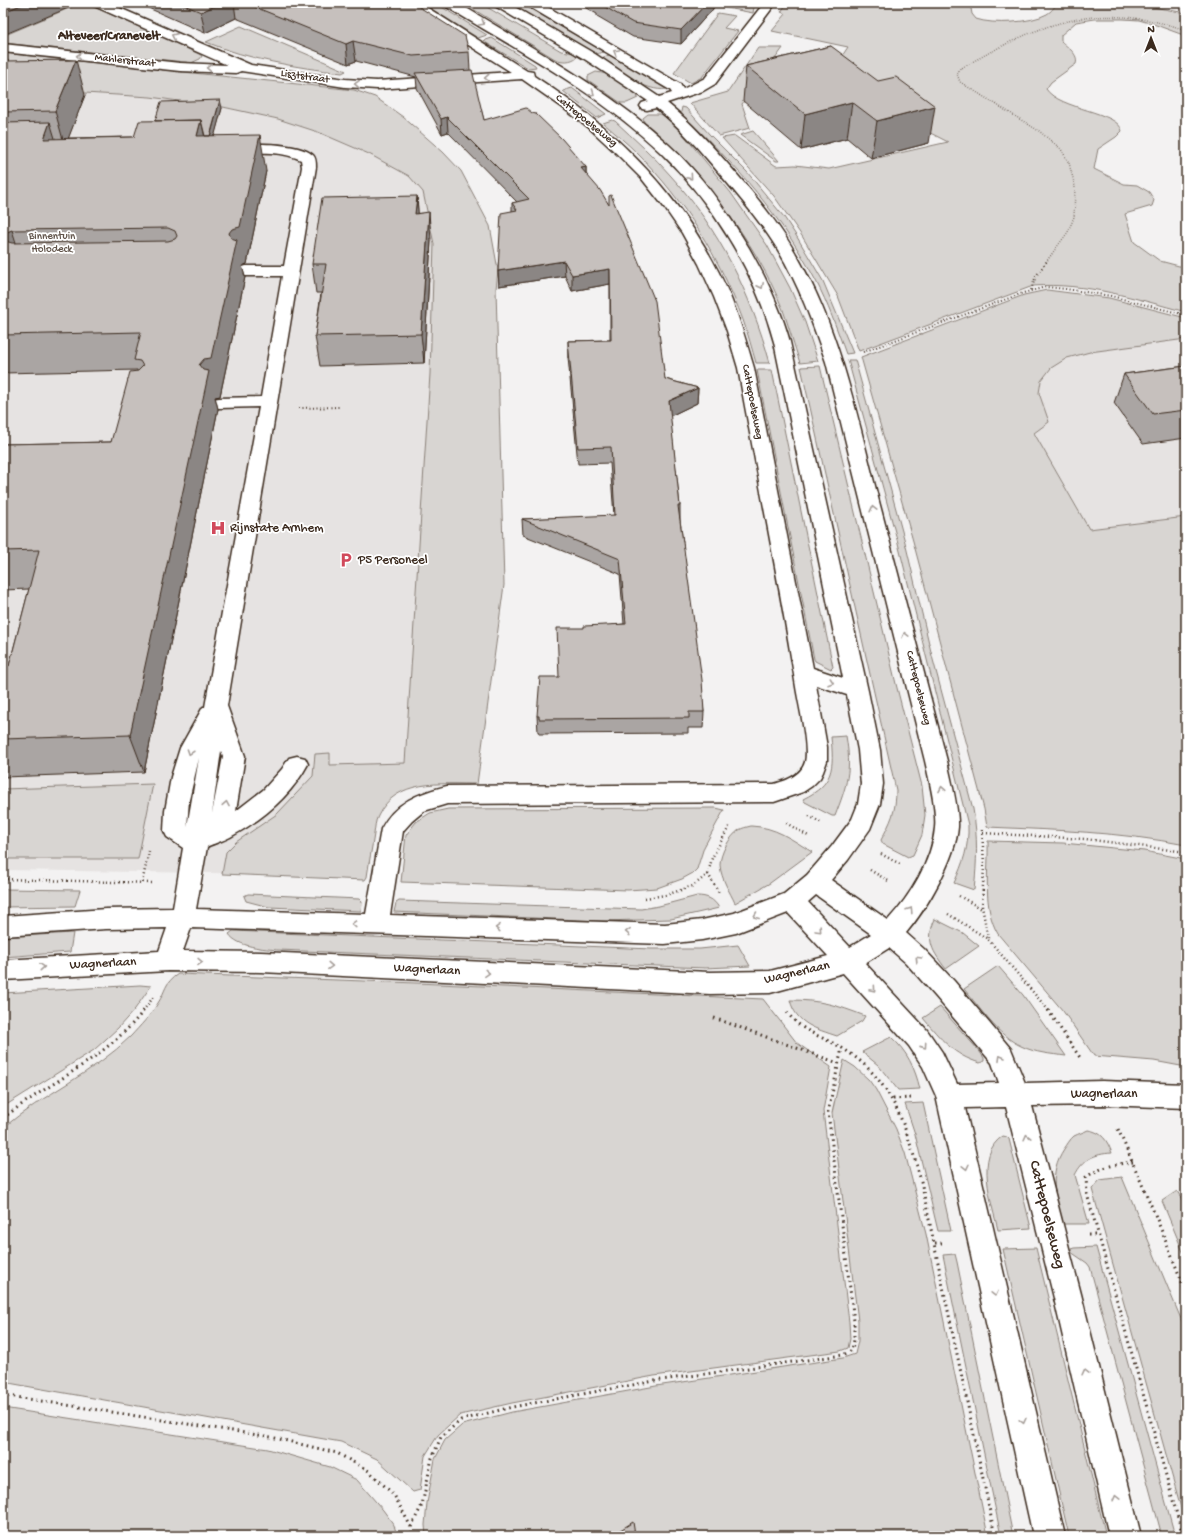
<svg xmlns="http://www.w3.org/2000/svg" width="1189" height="1539" font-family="'Gochi Hand',sans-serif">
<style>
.built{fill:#e6e3e2}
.green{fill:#d8d5d2;stroke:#8a8078}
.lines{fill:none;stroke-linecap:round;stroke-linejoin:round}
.minor-casing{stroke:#3b2a1e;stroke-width:3}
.path-far3{stroke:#3b2a1e;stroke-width:1.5;stroke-dasharray:0.5 2;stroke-linecap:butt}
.path-far2{stroke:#3b2a1e;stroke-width:2;stroke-dasharray:1 2.5;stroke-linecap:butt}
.path-far1{stroke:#3b2a1e;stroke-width:2.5;stroke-dasharray:1 3;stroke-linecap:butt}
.path{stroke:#3b2a1e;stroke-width:3;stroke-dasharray:1.5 4;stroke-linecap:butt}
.minor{fill:#fff;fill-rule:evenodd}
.wall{fill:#aaa5a3;stroke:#3b2a1e}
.shaded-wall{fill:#8b8684;stroke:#3b2a1e}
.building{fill:#c6c0bd;stroke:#3b2a1e}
.oneway{stroke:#a79f9a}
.labels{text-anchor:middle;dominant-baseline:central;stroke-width:3.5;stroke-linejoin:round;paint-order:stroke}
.far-street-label{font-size:11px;fill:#3b2a1e;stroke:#fff}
.far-park-label{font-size:11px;fill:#62554b;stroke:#fff}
.far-quarter-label{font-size:13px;font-weight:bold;fill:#3b2a1e;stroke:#fff}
.poi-label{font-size:13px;fill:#3b2a1e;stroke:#fff;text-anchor:start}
.street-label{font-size:13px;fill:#3b2a1e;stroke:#fff}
.near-street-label{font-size:16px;fill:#3b2a1e;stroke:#fff}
</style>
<rect width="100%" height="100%" fill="#f3f2f2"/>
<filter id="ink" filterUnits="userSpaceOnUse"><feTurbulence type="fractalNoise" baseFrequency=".025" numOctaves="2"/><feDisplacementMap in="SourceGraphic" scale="8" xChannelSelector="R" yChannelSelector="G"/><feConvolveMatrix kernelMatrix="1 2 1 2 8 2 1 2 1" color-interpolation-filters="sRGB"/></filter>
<g filter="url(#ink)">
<path class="built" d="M3,88l147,9 73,10 55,12 40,13 51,22 52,13 41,126 -57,470 -20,34 -27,78 -355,-5z
M1186,339v178l-97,12 -55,-96 15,-11 -10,-29 2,-12 10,-13 16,-10 23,-6z"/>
<path class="green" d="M81,3h4l114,51 3,2 -2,3 -9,4 -6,-1 -182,-19v-7z
M422,3h13l52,32 -9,3z
M463,3h17l81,48 14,2 2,4c-6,5 -14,5 -22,2z
M508,3h13l83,49 -9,2z
M725,3h25l4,4 -1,6 -31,-6z
M787,3h183l2,11 4,5c17,6 55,4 71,-5 4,-2 7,-7 11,-11h73l55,10v23l-30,-11 -17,-5 -16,-1h-28l-19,3 -15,13v6c7,7 18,13 15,23l-25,18 -5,7c14,21 72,22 76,42l-6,6 -18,12 -4,20 30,15 13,1 12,7 5,8 -2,6 -27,8 9,28 26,19 19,5h7v46c-49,-13 -101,-30 -153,-26l-174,65 -21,-55 -36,-60 -28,-40 -52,-58 13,-2 41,30 19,-1 34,4 119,-27 -49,-25 -59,-58 8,-12 -76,-16 14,-17 -5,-2z
M718,13l17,3 -11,12 14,3 -36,46 -11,6 -17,-10z
M241,26l103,44 2,1 -4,2c-47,-6 -92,-13 -136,-31z
M492,38l43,27 1,2 -8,1 -45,-27z
M758,48h25l-41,56 8,24 -31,8 -29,-33 38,-11z
M3,53l351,37 21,7 28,20 40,35 18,19 29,55 8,44 -2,19 8,296 -27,199c-36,0 -81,-6 -99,32 -3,5 -3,12 -4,18 -2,14 -5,28 -7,43l-2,3 -143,-6 4,-22 10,-10 41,-28 36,-38 2,-22 15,-1v12l75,-2 25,-389 4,-130 -11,-52 -14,-16 -40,-22 -51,-22 -40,-13 -55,-12 -73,-10 -147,-9z
M609,55l2,1 55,33c-19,4 -50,-19 -65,-31z
M596,72l12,2 29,20 1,4 -11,5h-6l-33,-23v-4z
M572,88l34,26 -9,4 -34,-27z
M682,107l4,1 24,27 37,37 37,45 13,20 26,44 30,72 -7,1c-9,-25 -18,-50 -30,-73 -34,-64 -80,-117 -133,-165l-2,-4z
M648,114h13l13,9 57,70 36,52 23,43 15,34 13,39 -18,2c-6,-18 -11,-36 -17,-53 -29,-73 -82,-136 -139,-188l-1,-4z
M612,120l3,1c19,18 39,35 56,55 48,53 80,118 99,187h-14c-4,-14 -8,-29 -13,-43 -23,-62 -59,-120 -105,-166 -11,-11 -23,-21 -35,-31z
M753,131l26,30h-3l-36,-26z
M1047,290l62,8 77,20v21l-96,13 -23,6 -16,10 -10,13 -2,12 10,29 -15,11 55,96 97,-12v328c-66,-13 -132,-15 -199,-18l-3,-18 -71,-268 -52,-184 163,-62z
M848,360h7l50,182 27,114 41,153c5,27 4,54 1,81l-20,-7c9,-20 15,-36 14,-58l-70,-282z
M820,366l76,318 26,102 3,29 -3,20 -9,20 -5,2 -25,-13 -2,-4c10,-19 15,-28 15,-50l-95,-423z
M757,370h15l61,297 -2,2 -16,-8 -1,-2z
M846,736c6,34 1,49 -11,80h-3l-27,-14 -2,-3c31,-15 31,-31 28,-62z
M153,784l-15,75h-135v-70z
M716,808l8,2 -20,37 -7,22 -4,4 -11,6 -25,9 -29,2 -227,-8 5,-47 10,-13 14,-9 18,-4z
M751,826c25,1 40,13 61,26l-42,31 -35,20c-5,-11 -14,-24 -15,-38 0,-11 9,-28 19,-35 3,-2 8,-3 12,-4z
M988,841l75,2 81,8 42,8v208l-32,-6 -60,-5 -31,-45 -65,-77c-16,-27 -9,-62 -10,-93z
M3,889l77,1 -5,16 -72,1z
M248,894l111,5 3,3 -1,9 -92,-4 -23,-6 -2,-5z
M697,896c10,0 17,3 22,12l-48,11 -68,2 -209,-9 2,-9 3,-2 242,8 18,-3z
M935,919l28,14 16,13 -33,23c-13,-17 -21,-28 -11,-50z
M233,931l418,18h49l38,-4 12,21 -45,2 -426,-18c-14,-1 -42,-3 -50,-16z
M73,933l-3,19 -67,5v-20z
M998,966l25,29 43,61c-15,-2 -31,-3 -45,-10 -24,-11 -40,-37 -57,-57z
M178,974l239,9 346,16 34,44 34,24 -8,44 26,211 1,17 -2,9 -8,3 -186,25 -142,27 -52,12 -22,20 -13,21 -5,34 -7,2 -36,-33 -36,-17 -338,-60v-254c40,-34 91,-55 128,-92 9,-10 20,-21 27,-33 8,-12 6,-20 20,-29z
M140,985l11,1 -16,23 -17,19 -24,22 -91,57v-114z
M790,1000c30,0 47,5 75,16l-3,5 -25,15c-21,-7 -41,-12 -47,-36z
M940,1007l40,45 4,6v3l-4,2c-27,-8 -39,-24 -57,-45z
M891,1037c16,14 24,31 29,52l-22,1 -20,-25 -16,-13z
M844,1060l11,7 14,13 7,10 20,39 9,24 21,81 62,302h-562l-1,-11 2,-22 8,-44 10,-19 17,-15 50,-13 144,-26 187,-28 12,-4 3,-13v-20l-26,-208z
M923,1103l28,128h-13l-23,-97 -10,-30z
M1088,1130c14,2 19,10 24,23 -18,1 -29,6 -37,22l14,49h-27c-7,-26 -14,-51 2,-75 3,-4 6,-10 10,-13 4,-2 10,-4 14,-6z
M1003,1136l4,1 2,2 22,89 -33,2c-6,-26 -24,-76 5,-94z
M1122,1177l64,154v195l-94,-337 8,-9z
M1177,1191l9,15v53l-24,-58z
M1096,1247l79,289h-13l-72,-269 -3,-4 -16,-11v-3l3,-1z
M1036,1248l70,288h-37l-66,-287z
M955,1254l2,8 56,274h-12l-58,-281z
M3,1408l265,41 62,18 27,13 26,30 11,15 3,11h-394z"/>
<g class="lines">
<g class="minor-casing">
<path id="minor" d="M92,3h16l143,62 94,14 32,2 134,-9 -104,-66 -2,-3h15l107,68 6,1 1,4c85,55 155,126 196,220 10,24 17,48 24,72l59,300 30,10 -69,-336c-19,-71 -62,-140 -114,-190 -63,-60 -142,-102 -215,-146l-2,-3h15c72,44 149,85 211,142 32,29 58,66 80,103 17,30 32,61 41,94l78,349 12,59 3,34 -3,20 -10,25 -22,31 -17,20 57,40c22,-24 44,-59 47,-92 2,-17 -6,-50 -10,-67l-99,-399c-13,-38 -27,-77 -48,-112 -17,-28 -38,-52 -59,-77 -20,-24 -39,-46 -63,-65l-9,2 -5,-1 -2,-3 2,-3 6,-2 -62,-41 -91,-54 -2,-3h15l87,51 64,43 13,-4 -2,-3 -142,-84 -2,-3h15l139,81 3,5 22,-11 59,-75h12l-61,81 -12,7 -36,12c26,21 46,44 67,68 25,29 49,58 67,92 42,76 58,163 80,246 22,84 44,168 66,252 4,18 12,49 11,66 -2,31 -32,83 -52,106l18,16 30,32 57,68 14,34 77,-2 84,3v24l-84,-3 -70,1 49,188 60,242h-32l-56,-242 -47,-187 -41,1 100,428h-32l-97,-440 -13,-29 -14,-21 -66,-73 -73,20 -60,1 -449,-22 -93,-1 -165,9v-20l156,-9 8,-23 -61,1 -103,7v-20l103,-7 67,-1 10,-60 -16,-11 -3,-6 1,-20 6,-34 9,-29 23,-41h2l54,-300 -40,1 -6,-1 -3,-4 3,-4 6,-1 42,-1 21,-121h-36l-6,-2 -2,-3 2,-3 6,-2h38l18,-99 -1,-7c-21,-10 -46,-7 -69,-6l-5,-1 -2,-3 2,-3c18,-5 72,-5 86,8 3,3 3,8 3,12l-89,539 18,50 -9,55 27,-21 19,-21 7,-11 8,-2 8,2 3,6c-17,32 -45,55 -76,72 -6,4 -23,9 -25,11l-11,62 170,5 15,-85c14,-27 38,-36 66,-43l327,-2c11,-3 27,-8 31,-22 4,-16 -6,-56 -9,-75 -17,-106 -39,-213 -58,-319l-11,-37 -13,-34 -15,-33 -17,-31 -18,-26 -22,-28 -26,-26 -28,-26 -26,-20 -40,-28 -145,10 -32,-2 -104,-16 -5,2 -56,-2 -177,-19v-8l177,19 47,2 -133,-59zM816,685l31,10 11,55 3,34 -3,20 -6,15 -20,27 -25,29 -23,19 -50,19 -32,7 -37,4 -275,-9 13,-84 9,-10 12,-10 23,-7 327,-2 29,-10 9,-6 8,-8 3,-6 4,-11v-14zM221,751l2,5 -11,58zM199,758l-12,69 2,-27zM816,895l55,39 -21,13 -42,-45zM788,913l40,43 -58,15 -60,1 -449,-20 -78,-1 8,-23 474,16 37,-4 34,-7zM889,948l17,15 30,34 56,66 7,20 -42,1 -15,-32 -15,-22 -62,-67z"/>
</g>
<path class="path-far3" d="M1046,262l22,-30 6,-15 1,-31 -6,-23 -8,-14 -22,-18 -79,-49 -3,-8 3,-5c80,-46 133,-69 226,-39"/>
<path class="path-far2" d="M1031,290l5,-14 11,-15
M863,352l160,-59 23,-6 20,2 45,7 75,19
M299,408l41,-1"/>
<path class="path-far1" d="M809,816l13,7
M786,823l24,14
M982,830l2,34 -2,42 6,32
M983,833l102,6 101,13
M881,854l19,10
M870,870l20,12
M708,874l11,19
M3,879l149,4
M142,883l7,-32
M959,896l23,13
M645,898l21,-3 27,-9 15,-12 4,-16 18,-33
M948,914l40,25 61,72
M143,1011l12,-16"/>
<path class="path" d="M1048,1010l33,49
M787,1012c14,20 35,24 55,36 51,31 64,79 79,133l74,355
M714,1018l124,45
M893,1099l18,-1
M3,1118c47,-36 104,-60 141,-108
M1118,1129l36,83 32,80
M1133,1162c-18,2 -32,5 -47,15l1,17 96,342
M1088,1235h10
M935,1243h11
M3,1395l268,42 66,16 32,18 25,24 17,32 1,9
M411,1527l11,-22 10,-47 9,-21 20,-17 51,-13 142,-26 189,-26 9,-5 2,-10v-19l-26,-209 14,-64"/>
<use href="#minor" class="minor"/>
</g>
<path class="wall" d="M137,3h276l56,49 1,18 14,50 102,47v6l79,206 33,9 -1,15 -27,13 10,90v14l24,192 -1,16h-15v5l-149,1v-2h-1l-1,-16 22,-39 25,-49 40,-4 -4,-50 -97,-39 -1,-16 92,-3 -4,-53 -32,1 -10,-107v-16l42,-1v-56l-38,7 -7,-15 -66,10 -1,-15 14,-60v-8l5,-1 -69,-70 -6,2 -25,-46 -1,-11 -60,-16 -8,3 -112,-46 -31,15z
M577,3h136v6l-32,35 -48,-7 -36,-21v-2z
M831,46l98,97 -58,15 -24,-20 -46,12 -58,-49 3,-35z
M3,61l82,34 -17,43 66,-1 21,-16 67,-13 -8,28 52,35 -19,93 -5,2 3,11 -25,119 -5,1 3,12 -74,363 -141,5v-117l6,6 20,-77 -26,1v-146l108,-2 26,-71v-1l-134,3z
M417,196l1,17 13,27 -7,123 -104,3 -5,-30 6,-43h-5l-4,-29z
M1186,366v72l-43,6 -29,-41 10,-29z"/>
<path class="shaded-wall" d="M26,3h54l-77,32v-23z
M221,3h13l2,15 -31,15 -4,-21z
M707,3h6v6l-32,35v-14z
M353,41l3,20 -8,3 -2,-20z
M76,60l9,35 -20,52 -10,-36z
M220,100l2,8 -10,37 -2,-8z
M852,102l-5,36 -46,12 4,-36z
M935,106l-6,37 -58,15 6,-37z
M447,117l1,15 -6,2 -1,-15z
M201,120l8,36 -12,-20z
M50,122l11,36 -17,-19z
M260,135l6,36 -19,93 -5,2 3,11 -25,119 -5,1 3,12 -74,363 -14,-37 69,-370 30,-132z
M586,167v15l-5,-14z
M417,196l2,29 -4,-11z
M429,212l2,28 -7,123 -3,-29z
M12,230l12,38 -21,-28v-4l1,-3z
M564,261l1,15 -66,10 -1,-15z
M610,269v15l-38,7v-16z
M698,388l-1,15 -29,14 1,-16z"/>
<path class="building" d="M3,3h23l-23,9z
M179,3h42l-20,9z
M245,3h168l52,33 4,16 -56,4 -60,-15 -7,3z
M598,3h109l-26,27 -48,-7z
M831,46l47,35 18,-4 39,29 -58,15 -25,-19 -47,12 -59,-48z
M76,60l-21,51 -52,1v-51z
M472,70l12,50 42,-12 6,5 4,1 26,25 24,28 -5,1 19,22 9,15v-9l2,-1 44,106 10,78 33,9 -29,13 11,105h-2l24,174 2,32h-15v6l-150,1v-3h-2l3,-39h19l-2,-49h27v-2l42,-2 -6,-65 -98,-40 93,-4 -4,-68 -33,1 -10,-107 43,-1 -1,-71 -38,6 -8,-14 -66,10 3,-58 16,-3 -5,-7 17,-4 -82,-82 -6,2 -26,-46z
M220,100l-10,36h-5l-4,-16 -46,1 6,-19z
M201,120l-4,16 63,-1 -20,92 -8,2 -3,4 2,5 6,2 -26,118 -7,1 -5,6 4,5 6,1 -79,364 -127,4v-79l6,6 30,-116 -36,1v-107l108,-2 19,-70 8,-1 5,-5 -3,-5 -6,-1 7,-28 -138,3v-97l2,3 7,2 156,-2 7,-2 2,-3 -2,-5 -7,-3 -156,2 -8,3 -1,3v-113l47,-1 -6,17 90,-2 5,-16z
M417,196l-2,18 14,-2 -8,122 -106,2 11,-72h-14l10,-66z
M1186,366v44l-33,4 -29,-40z
M633,1522l2,13 23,-3 1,4h-63l18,-2z"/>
<defs><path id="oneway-chevron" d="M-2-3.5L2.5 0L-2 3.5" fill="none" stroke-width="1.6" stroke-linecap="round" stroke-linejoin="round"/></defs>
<g class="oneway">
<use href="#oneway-chevron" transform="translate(482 23) rotate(31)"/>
<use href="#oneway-chevron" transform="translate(174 36) rotate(-156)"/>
<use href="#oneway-chevron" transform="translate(616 52) rotate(-150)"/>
<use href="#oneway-chevron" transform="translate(79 56) rotate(-174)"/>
<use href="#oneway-chevron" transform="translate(209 68) rotate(-178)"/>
<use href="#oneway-chevron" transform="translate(487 78) rotate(176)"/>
<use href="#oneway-chevron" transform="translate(357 84) rotate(-176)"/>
<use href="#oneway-chevron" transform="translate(592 93) rotate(35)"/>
<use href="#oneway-chevron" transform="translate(690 177) rotate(49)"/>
<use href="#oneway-chevron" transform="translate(761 286) rotate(64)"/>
<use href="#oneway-chevron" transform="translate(873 509) rotate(-104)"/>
<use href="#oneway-chevron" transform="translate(905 635) rotate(-104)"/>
<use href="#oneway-chevron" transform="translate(831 682) rotate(19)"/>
<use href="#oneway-chevron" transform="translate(190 752) rotate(109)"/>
<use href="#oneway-chevron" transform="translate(942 789) rotate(-101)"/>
<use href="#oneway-chevron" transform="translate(226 804) rotate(-80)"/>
<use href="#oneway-chevron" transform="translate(910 910) rotate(-57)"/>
<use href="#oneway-chevron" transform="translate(756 916) rotate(158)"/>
<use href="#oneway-chevron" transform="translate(354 924) rotate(-178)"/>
<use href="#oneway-chevron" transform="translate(498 928) rotate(-178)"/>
<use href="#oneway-chevron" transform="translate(819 930) rotate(47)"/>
<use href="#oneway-chevron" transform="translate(628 932) rotate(-178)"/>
<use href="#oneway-chevron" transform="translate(918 959) rotate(-134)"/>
<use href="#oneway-chevron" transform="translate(200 962) rotate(1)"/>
<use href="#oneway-chevron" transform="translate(330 966) rotate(3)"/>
<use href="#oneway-chevron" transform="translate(42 967) rotate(-4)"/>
<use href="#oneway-chevron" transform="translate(487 973) rotate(3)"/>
<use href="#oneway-chevron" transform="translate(873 989) rotate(49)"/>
<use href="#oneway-chevron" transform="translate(924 1046) rotate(55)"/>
<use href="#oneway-chevron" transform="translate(1001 1058) rotate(-120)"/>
<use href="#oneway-chevron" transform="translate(1027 1137) rotate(-104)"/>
<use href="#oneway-chevron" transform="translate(966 1167) rotate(77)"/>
<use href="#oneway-chevron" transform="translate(995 1294) rotate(77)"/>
<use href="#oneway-chevron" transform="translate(1085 1372) rotate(-104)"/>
<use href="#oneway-chevron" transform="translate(1023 1421) rotate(77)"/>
<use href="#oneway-chevron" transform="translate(1116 1498) rotate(-104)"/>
</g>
</g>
<defs>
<g id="hospital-bare" transform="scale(1.2)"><path d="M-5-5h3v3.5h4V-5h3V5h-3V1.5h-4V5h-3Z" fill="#d1495b" stroke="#fff" stroke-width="2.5" paint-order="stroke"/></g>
<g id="parking-bare" transform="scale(1.2)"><path d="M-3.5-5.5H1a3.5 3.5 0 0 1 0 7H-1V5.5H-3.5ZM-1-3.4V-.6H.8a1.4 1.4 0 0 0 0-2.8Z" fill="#d1495b" stroke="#fff" stroke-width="2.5" paint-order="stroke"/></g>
</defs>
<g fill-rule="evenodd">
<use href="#hospital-bare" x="218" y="528"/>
<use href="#parking-bare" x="346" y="560"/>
</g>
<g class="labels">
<g class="far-street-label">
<text transform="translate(125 61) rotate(6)">Mahlerstraat</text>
<text transform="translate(305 77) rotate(8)">Lisztstraat</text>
<text transform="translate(586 121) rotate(39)">Cattepoelseweg</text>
<text transform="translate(752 402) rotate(79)">Cattepoelseweg</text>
<text transform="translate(918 688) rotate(76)">Cattepoelseweg</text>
</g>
<g class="far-park-label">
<text x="52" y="237">Binnentuin<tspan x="52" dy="13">Holodeck</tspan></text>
</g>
<g class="far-quarter-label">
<text x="109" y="36">Alteveer/Cranevelt</text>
</g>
<g class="poi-label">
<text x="230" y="528">Rijnstate Arnhem</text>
<text x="358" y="560">P5 Personeel</text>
</g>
<g class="street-label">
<text transform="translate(103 964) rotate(-3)">Wagnerlaan</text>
<text transform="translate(427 970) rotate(3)">Wagnerlaan</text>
<text transform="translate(797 973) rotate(-13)">Wagnerlaan</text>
<text x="1104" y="1094">Wagnerlaan</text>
</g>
<g class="near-street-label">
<text transform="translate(1046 1215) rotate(76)">Cattepoelseweg</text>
</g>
</g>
<rect width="1189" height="1539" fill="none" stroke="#fff" stroke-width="16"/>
<rect x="8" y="8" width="1173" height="1523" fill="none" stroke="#3b2a1e" stroke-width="1.5" filter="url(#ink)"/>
<g transform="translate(1151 38)" stroke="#ffffff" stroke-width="3" paint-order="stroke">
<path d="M0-3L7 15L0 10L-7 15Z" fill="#3b2a1e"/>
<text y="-6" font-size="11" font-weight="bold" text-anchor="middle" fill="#3b2a1e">N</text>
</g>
</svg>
